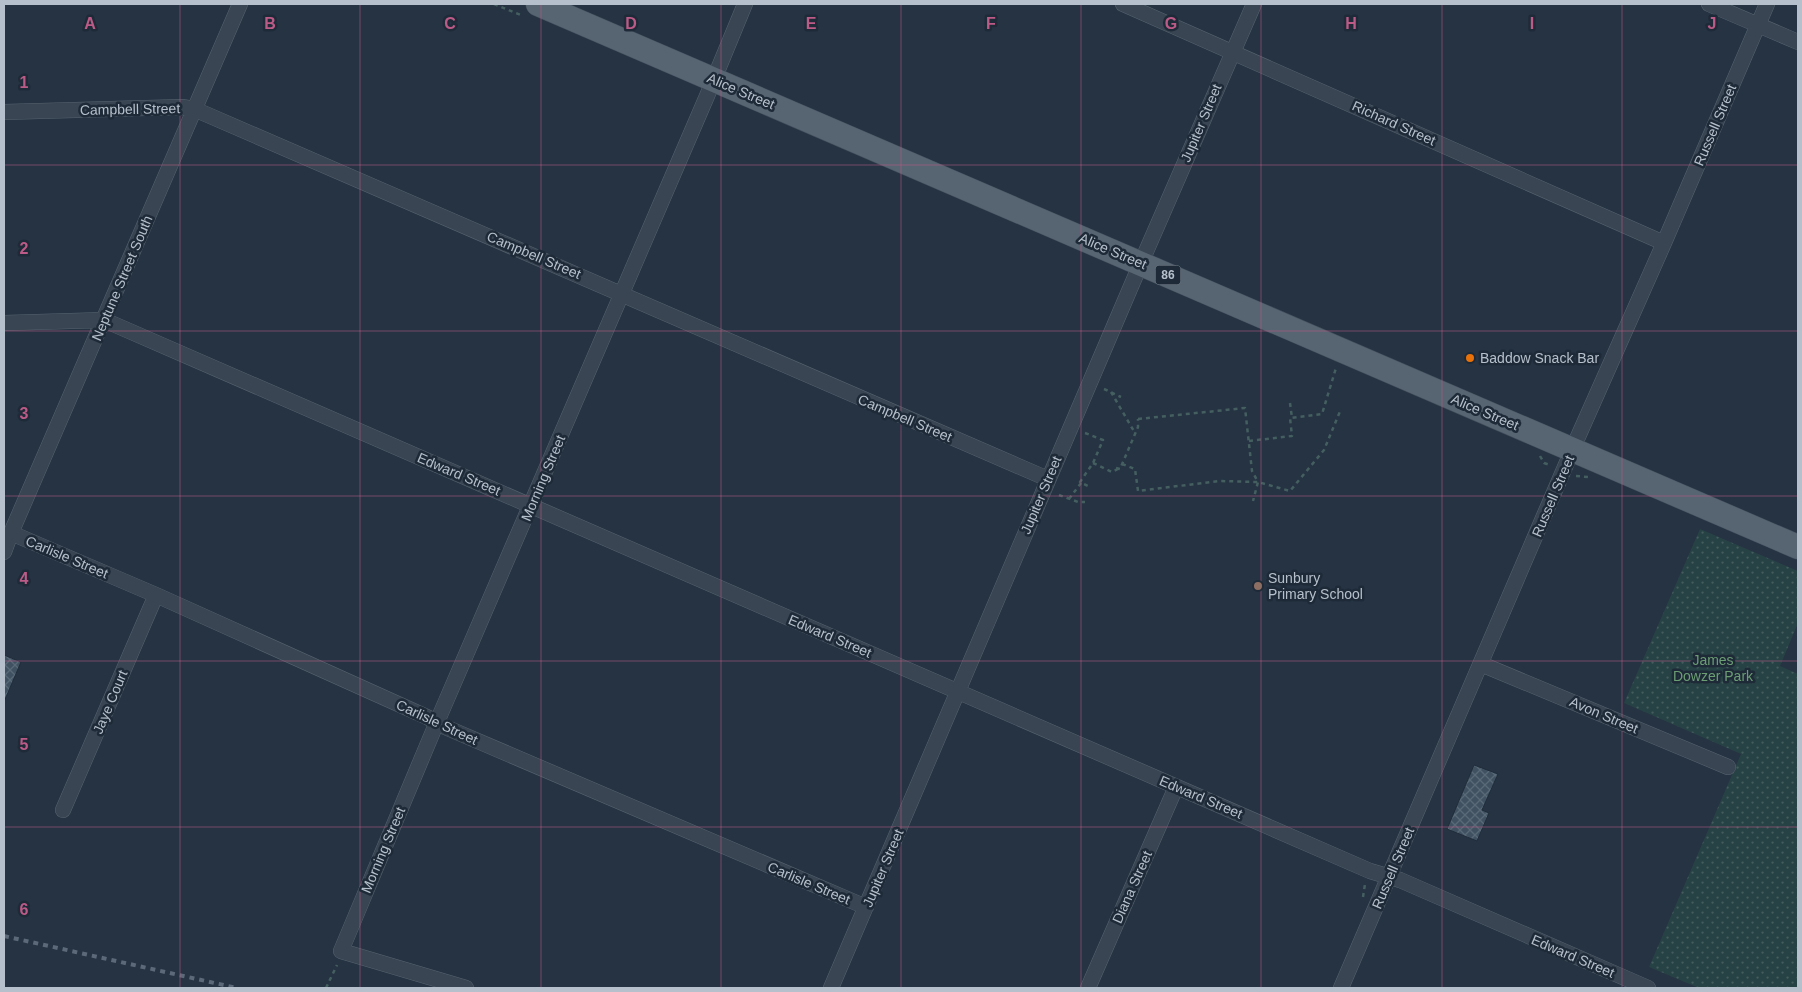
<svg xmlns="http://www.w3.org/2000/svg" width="1802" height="992" font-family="Helvetica,sans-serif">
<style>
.park{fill:url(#park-dots)}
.building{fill:url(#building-cross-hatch);stroke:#202c39}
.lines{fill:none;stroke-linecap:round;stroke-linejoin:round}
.minor-casing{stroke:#57636f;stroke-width:16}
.primary-casing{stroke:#434e5b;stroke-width:25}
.path{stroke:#455f60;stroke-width:2.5;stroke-dasharray:4 4;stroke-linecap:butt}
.minor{stroke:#394552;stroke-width:15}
.primary{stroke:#576472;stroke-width:24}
.rail{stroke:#5b6979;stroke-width:4;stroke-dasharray:5 5;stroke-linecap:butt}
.grid{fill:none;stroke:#bd5b88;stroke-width:1;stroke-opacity:0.55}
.food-dot{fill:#e8710a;stroke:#1e2a37;stroke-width:2}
.education-dot{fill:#8d6e63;stroke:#1e2a37;stroke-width:2}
.labels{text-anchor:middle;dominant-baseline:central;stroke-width:5;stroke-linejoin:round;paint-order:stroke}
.shield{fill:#1e2a37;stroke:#88939f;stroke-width:1}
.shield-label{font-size:12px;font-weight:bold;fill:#b6c0cc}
.street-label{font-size:14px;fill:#b6c0cc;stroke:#1e2a37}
.poi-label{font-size:14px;fill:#b6c0cc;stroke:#1e2a37;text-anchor:start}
.park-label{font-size:14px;fill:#6c9e74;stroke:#1e2a37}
.grid-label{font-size:16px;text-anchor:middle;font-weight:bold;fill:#bd5b88;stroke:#1e2a37;stroke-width:5;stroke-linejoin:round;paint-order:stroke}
</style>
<defs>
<pattern id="park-dots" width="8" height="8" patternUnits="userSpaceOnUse" patternTransform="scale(1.25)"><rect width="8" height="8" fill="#274244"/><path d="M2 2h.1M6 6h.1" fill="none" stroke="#445c5e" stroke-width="1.8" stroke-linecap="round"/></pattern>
<pattern id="building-cross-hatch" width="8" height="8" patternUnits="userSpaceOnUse" patternTransform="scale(1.25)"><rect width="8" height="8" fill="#405262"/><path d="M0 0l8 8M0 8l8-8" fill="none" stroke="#596977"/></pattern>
</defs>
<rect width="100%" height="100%" fill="#253343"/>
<path class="park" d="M1700,529l98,42v52l-18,43 18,8v314h-99l-50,-21 92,-213 -117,-51z"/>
<path class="building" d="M4,655l17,7 -17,40z
M1474,765l24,9 -16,36 7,3 -12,28 -30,-12z"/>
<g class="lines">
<g class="minor-casing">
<path id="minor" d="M1123,4l541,239
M1709,4l89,38
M4,112l178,-5 12,2 854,370
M4,323l100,-3 1266,551 30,9 248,108
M11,533l145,62 271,122 18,10 421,180
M4,552l7,-19 229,-529
M1481,664l247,103
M63,810l93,-215
M466,988l-125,-37 96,-229 270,-626 38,-92
M831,988l310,-725 113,-259
M1088,988l88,-201
M1341,988l236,-549 87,-196 103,-239"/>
</g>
<g class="primary-casing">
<path id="primary" d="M538,4l1260,543"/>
</g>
<path class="path" d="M494,4l29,12
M1104,389l17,8
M1111,392l24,41
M1290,403l2,15
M1138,419l107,-11 7,63 6,11 -5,19
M1085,433l18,7 -10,23 -13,19 10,5
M1249,441l43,-5 -2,-18 32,-4 14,-46
M1540,456l4,7 6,2
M1093,463l19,9 6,-3
M1122,464l13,5 3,22 81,-10 39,1 32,9 34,-41 17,-41
M1116,468l4,1 18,-42v-8
M1576,476l12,1
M1059,495l19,7h7
M1069,499l12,-16
M1363,897l2,-13
M326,988l11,-23"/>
<use href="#minor" class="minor"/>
<use href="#primary" class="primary"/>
<path class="rail" d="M4,936l233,52"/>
</g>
<path class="grid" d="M180,4v984M360,4v984M541,4v984M721,4v984M901,4v984M1081,4v984M1261,4v984M1442,4v984M1622,4v984M4,165h1794M4,331h1794M4,496h1794M4,661h1794M4,827h1794"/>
<circle class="food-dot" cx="1470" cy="358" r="5"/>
<circle class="education-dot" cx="1258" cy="586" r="5"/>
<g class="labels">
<rect class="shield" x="1155.5" y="265.5" width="25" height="19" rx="4"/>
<g class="shield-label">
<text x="1168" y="275">86</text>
</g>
<g class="street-label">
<text transform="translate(741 91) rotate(23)">Alice Street</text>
<text transform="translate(130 109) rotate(-1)">Campbell Street</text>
<text transform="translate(1201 123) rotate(-67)">Jupiter Street</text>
<text transform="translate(1394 123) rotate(24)">Richard Street</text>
<text transform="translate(1715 125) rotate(-67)">Russell Street</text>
<text transform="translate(1113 251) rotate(23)">Alice Street</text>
<text transform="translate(534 255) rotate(23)">Campbell Street</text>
<text transform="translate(122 278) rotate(-67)">Neptune Street South</text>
<text transform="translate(1485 412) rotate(23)">Alice Street</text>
<text transform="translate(905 418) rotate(23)">Campbell Street</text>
<text transform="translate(459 474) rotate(23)">Edward Street</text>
<text transform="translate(543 478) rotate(-67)">Morning Street</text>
<text transform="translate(1041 495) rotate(-67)">Jupiter Street</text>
<text transform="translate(1553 496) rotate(-67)">Russell Street</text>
<text transform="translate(67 557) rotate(23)">Carlisle Street</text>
<text transform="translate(830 636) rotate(23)">Edward Street</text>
<text transform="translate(110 702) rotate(-67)">Jaye Court</text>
<text transform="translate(1604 715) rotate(23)">Avon Street</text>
<text transform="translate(437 722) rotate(25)">Carlisle Street</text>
<text transform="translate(1201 797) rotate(23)">Edward Street</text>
<text transform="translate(383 850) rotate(-67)">Morning Street</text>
<text transform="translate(883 868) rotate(-67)">Jupiter Street</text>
<text transform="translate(1393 868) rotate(-67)">Russell Street</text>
<text transform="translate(809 883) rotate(23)">Carlisle Street</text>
<text transform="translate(1132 887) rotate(-66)">Diana Street</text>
<text transform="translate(1573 956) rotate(23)">Edward Street</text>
</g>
<g class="poi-label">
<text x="1480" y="358">Baddow Snack Bar</text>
<text x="1268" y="578">Sunbury<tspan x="1268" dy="16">Primary School</tspan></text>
</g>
<g class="park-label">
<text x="1713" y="660">James<tspan x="1713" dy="16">Dowzer Park</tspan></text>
</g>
</g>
<g class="grid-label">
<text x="90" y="29">A</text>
<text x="270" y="29">B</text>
<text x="450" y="29">C</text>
<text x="631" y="29">D</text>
<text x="811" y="29">E</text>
<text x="991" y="29">F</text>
<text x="1171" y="29">G</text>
<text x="1351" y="29">H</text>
<text x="1532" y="29">I</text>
<text x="1712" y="29">J</text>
<text x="24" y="88">1</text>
<text x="24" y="254">2</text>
<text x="24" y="419">3</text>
<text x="24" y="584">4</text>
<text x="24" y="750">5</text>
<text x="24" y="915">6</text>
</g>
<rect width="1802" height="992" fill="none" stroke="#b6c0cc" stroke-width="10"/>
</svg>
